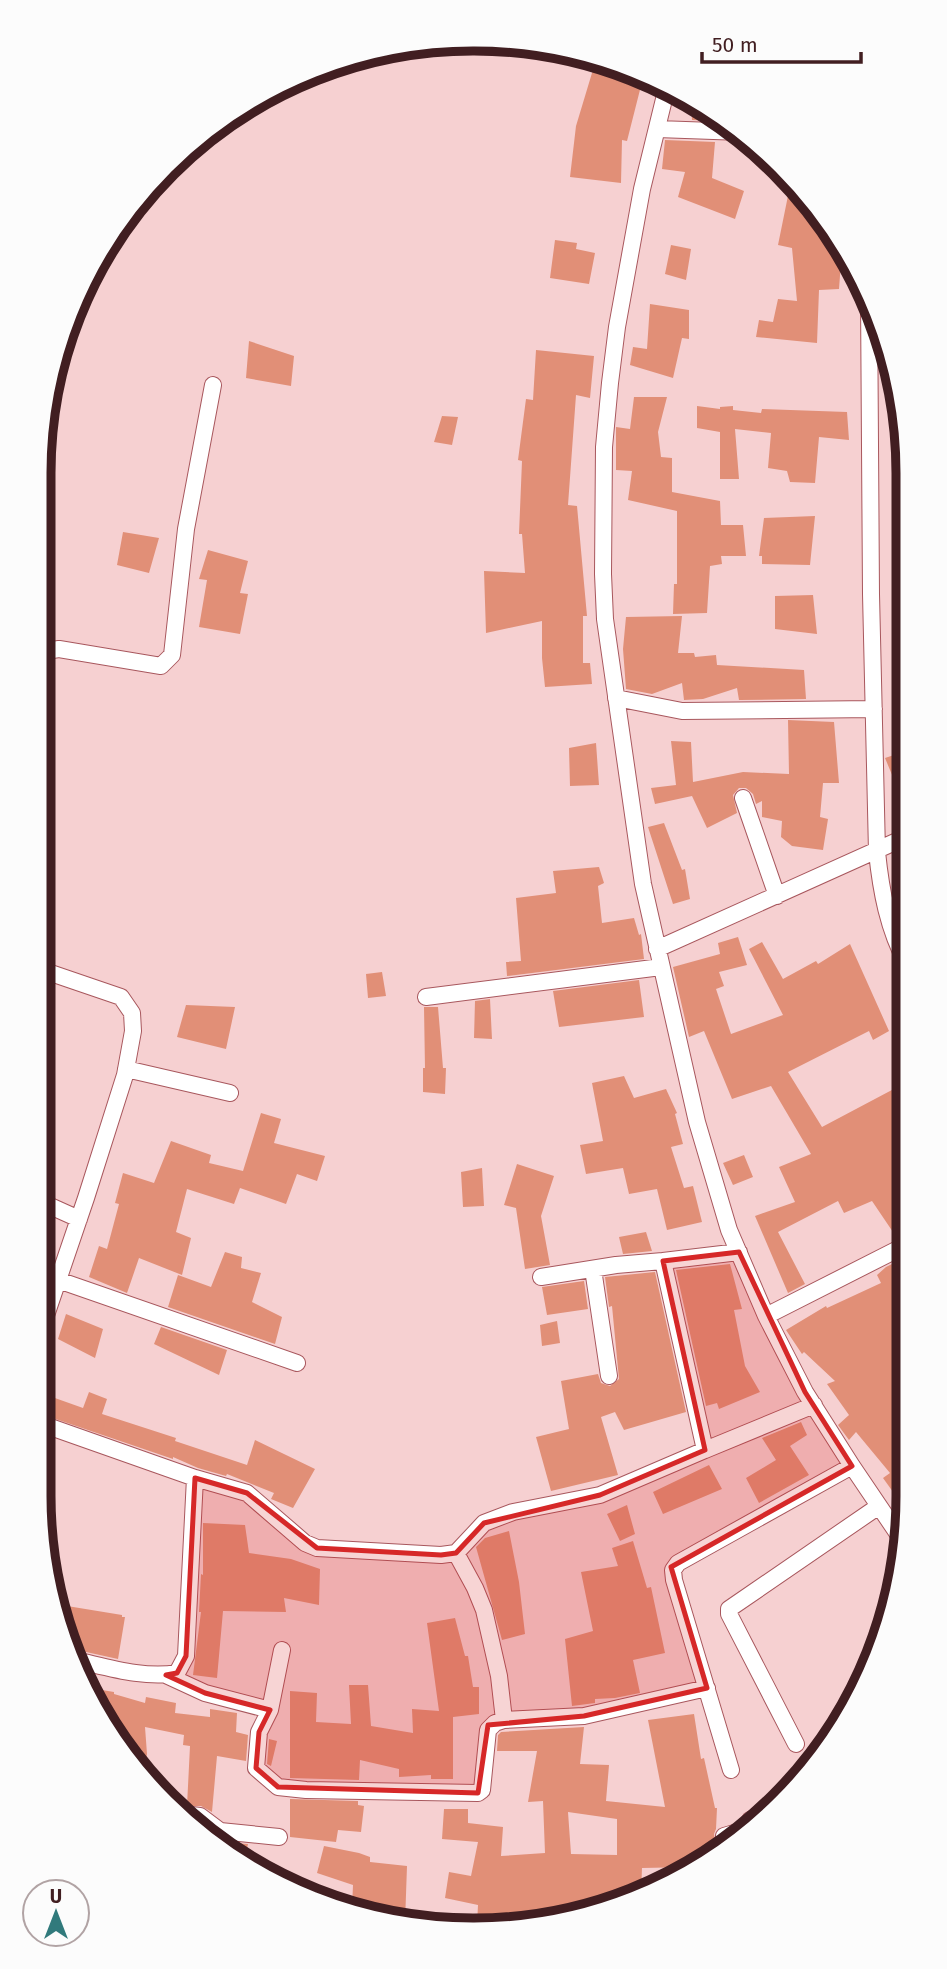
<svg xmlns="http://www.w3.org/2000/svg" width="947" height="1969" font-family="'Fira Sans',sans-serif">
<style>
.building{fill:#e18f77;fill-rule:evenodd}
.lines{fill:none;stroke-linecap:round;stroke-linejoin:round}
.street-casing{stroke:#a8575d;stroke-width:18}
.street{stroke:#fff;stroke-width:16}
.marked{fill:#d62828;fill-opacity:0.2;stroke:#d62828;stroke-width:5;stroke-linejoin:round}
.rim{fill:none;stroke:#411e21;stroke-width:9}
</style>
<rect width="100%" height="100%" fill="#f6d0d1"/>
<path class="building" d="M595,63l49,11 -17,67 -5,-1 -1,43 -51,-6 6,-51z
M691,101l26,15v5l-25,-1z
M665,140l50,2 -3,36 32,13 -9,28 -57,-22 7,-25 -23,-3z
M791,181l27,27 24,41 -3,40 -20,1 -2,53 -61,-6 3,-17 14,2 5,-23 19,2 -5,-53 -14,-3z
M555,240l22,3 -1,6 19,4 -6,31 -39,-6z
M671,245l20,4 -5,31 -21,-6z
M650,304l39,6v29l-7,-1 -9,40 -43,-13 3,-18 14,2z
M249,341l45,15 -3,30 -45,-8z
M536,350l58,6 -4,42 -14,-3 -8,110 9,1 10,110h-4v47h7l2,21 -47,3 -3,-29v-37l-56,12 -2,-62 41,2 -3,-39h-3l3,-73 -4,-1 8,-61 7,1z
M634,397h33l-9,35 3,25 11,1v34l48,9 1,24h22l3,31h-25l1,8 -12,2 -3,47 -34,1 1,-30h3v-73l-49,-11 4,-29 -16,-1v-43l14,2z
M697,406l23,3v-2l13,-1v4l28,3 1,-4 85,3 2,28 -30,-3 -4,46 -25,-1 -3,-11 -19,-3 3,-35 -36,-4 4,50h-19v-47l-23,-4z
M442,416l16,1 -6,28 -18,-3z
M815,516l-5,49 -48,-1v-8h-3l5,-38z
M123,532l36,6 -10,35 -32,-8z
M208,550l40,11 -8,32 8,1 -8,40 -41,-7 8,-47 -8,-1z
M813,595l4,39 -42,-5v-33z
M682,616l-4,37h16l1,4 21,-2 1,10 87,5 2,29 -67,1 -2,-12 -34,11 -19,1 -2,-17 -30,11 -26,-5 -3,-40 3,-32z
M788,720l46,2 5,61h-16l-3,34 8,2 -5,31 -31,-4 -11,-9 1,-16 -20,-4v-16l-6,3 -3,-10 -7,-6h-7l-6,7 4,18 -30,15 -15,-32 -37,8 -4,-16 25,-3 -5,-44 20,1 2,40 50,-10 46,2z
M596,743l3,42 -29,1 -1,-38z
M906,751v55h-1l-20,-48z
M664,823l18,47 3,-1 5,30 -17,5 -25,-77z
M599,867l5,16 -6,3 4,37 32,-5 5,17 2,-1 3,25 -137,17 -1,-14 15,-1 -5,-63 40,-5 -3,-22z
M738,937l9,28 -28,7 5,14 -8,3 15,45 52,-19 -34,-66 13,-7 21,37 33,-18 2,3 32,-20 39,87 -16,9 -4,-9 -81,41 34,55 85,-45v87l-12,7 12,19 1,39 -11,4 -25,-37 -28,12 -6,-12 -60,31 27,52 -17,9 -33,-77 40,-14 -16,-35 32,-13 -40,-68 -39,13 -28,-68 -15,6 -16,-70 47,-13 -2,-11z
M382,972l4,24 -18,2 -2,-24z
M639,980l5,37 -85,10 -6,-36z
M490,999l2,40 -18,-1 1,-37z
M186,1005l49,2 -9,42 -49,-12z
M424,1007h14l5,61h3l-1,26 -22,-2v-24h2z
M624,1076l10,22 32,-9 11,24 -2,1 8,30 -12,3 13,41 9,-2 9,36 -35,8 -10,-41 -28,5 -6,-26 -37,6 -6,-29 23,-4 -11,-58z
M261,1113l20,6 -7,24 51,13 -8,25 -20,-7 -11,30 -46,-16 -6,16 -47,-15 -11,43 15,6 -9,37 -43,-17 -12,35 -38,-16 10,-31 8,3 12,-45 -4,-1 8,-30 31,10 17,-42 40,14 -2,8 34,8z
M744,1155l9,22 -20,8 -10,-22z
M517,1164l37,12 -13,40 9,49 -25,4 -9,-61 -12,-3z
M482,1168l2,38 -21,1 -2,-35z
M646,1232l6,19 -29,3 -4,-17z
M225,1252l17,5 -1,11 20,5 -9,29 30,15 -7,27 -107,-37 10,-32 33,12z
M908,1256v240l-2,14 -23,-32 7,-5 -34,-41 -7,8 -11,-15 11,-10 -22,-31 8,-3 -31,-29 -2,2 -16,-24 40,-24 1,2 54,-25 -4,-8 9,-8z
M730,1264l12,45 -8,1 11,56 15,26 -41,17 -2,-6 -11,3 -30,-136z
M655,1272l31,140 -62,18 -9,-18 -14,5 17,58 -67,16 -15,-54 33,-8 -8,-48 37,-7 3,9 9,3 9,-7 -7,-73 -3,1 -4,-30z
M584,1281l4,28 -41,6 -5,-28z
M66,1314l37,15 -8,29 -37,-19z
M557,1321l3,22 -18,3 -2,-21z
M161,1327l66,23 -8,25 -65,-31z
M38,1392l45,16 6,-16 18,7 -5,15 74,24 -1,3 72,24 8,-25 60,29 -22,39 -22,-9 3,-6 -47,-19 -1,2 -28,-8 -25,-11v2l-135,-46z
M801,1422l6,13 -17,11 19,29 -50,28 -13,-25 30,-18 -14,-22z
M709,1465l13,24 -59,25 -10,-22z
M627,1505l8,29 -15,7 -13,-27z
M203,1523l42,2 4,28 42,6 29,10 -1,36 -35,-7 2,14 -63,-1 -6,67 -24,-3 8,-63h-2l2,-38 2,1z
M509,1531l10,51 6,52 -23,6 -26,-93 9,-9z
M633,1541l14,47 4,-1 14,66 -32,7 7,33 -25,5 -20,1v4l-23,3 -7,-67 28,-8 -12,-59 37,-6 -6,-18z
M61,1605l61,10v2h3l-7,42 -41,-9 -7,1 -8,-15 -3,-17z
M455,1618l10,38h3l5,31h6v27l-26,3v62h-22v-4l-32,2v-8l-39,-9 -1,20 -69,-2v-87l27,2 -1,29 35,2 -2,-39h19l3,41 42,7 -1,-24 27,2 -12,-88z
M90,1688l24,4v2l31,9 1,-6 30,6 -1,10 35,4v-8l27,4 -1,19 12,3 -2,26 -29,-5 -5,56 -11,-6h-14l3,-60 -7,-1 1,-10 -39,-8 2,27 -4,20 -14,-13z
M694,1714l7,45 3,-1 11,50h2l-1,21 -2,5 2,16 -24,17 -50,1 -1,25 -69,21 -19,-3 -1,9 -21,7 -54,-2 1,-20 -33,-7 4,-26 22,4 7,-34 -36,-3 2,-30h24v14l35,4 -2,29 44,-3 -2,-52 -15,1 9,-51h-40l1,-16 3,-3 83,-5 -4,37 29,1 -3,36 59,6 -17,-87zM568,1812l49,7v36l-46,-1z
M269,1739l8,2 -6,25 -4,-2z
M290,1799l68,2v4l6,1 -3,26 -23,-2 -2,12 -46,-5z
M221,1842l27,2 -4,18 -17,-15z
M324,1846l35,7 11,4v5l37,4 -2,57 -17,-1 -36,-13 1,-24 -36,-12z"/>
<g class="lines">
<g class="street-casing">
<path id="street" d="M667,87l-25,102 -25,138 -7,56 -6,64 -1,127 2,45 38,265 54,238 32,108 37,86 39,76 47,74 48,71
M657,129l85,3
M869,296l2,298 6,258c4,39 11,77 30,112
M39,652l20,-3 102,17 11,-11 14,-126 27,-144
M616,698l66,13 192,-2
M743,798l34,98
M657,949l249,-112
M426,997l235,-30
M126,1069l104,24
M39,1201l40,18
M739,1252l-76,9 42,189 109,-45
M593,1269l16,107
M541,1277l75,-12 47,-4
M58,1280l239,83
M766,1316l142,-72
M39,1336l47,-138 39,-123 8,-44 -1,-18 -11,-16 -82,-28
M39,1423l156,55 -9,178 -9,17c-33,6 -70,-6 -102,-13
M195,1478l52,15 58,50 12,5 124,7 15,-2 28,-30 29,-11 87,-17 105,-45
M456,1553l19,35 9,22 15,66 5,44
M166,1675l39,18 65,17 12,-60
M270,1710l-11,22 -3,36 22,19 28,3 172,3 4,-3 6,-60 7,-7 9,-3 80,-4 123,-28
M796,1744l-67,-130v-5l150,-103
M731,1770l-57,-190 -1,-10 5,-7 174,-97
M191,1815l9,1 20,15 59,6
M745,1829l5,-9 24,-12
M724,1836l20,-6"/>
</g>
<use href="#street" class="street"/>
</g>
<path class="marked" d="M739,1252l66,140 47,74 -181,101 36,121 -123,28 -96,9 -10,68 -200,-6 -22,-19 3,-36 11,-22 -65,-17 -39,-18 11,-2 9,-17 9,-178 52,15 70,55 124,7 15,-2 28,-30 116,-28 105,-45 -42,-189z"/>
<path d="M0 0H947V1969H0ZM473 51H474A422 422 0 0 1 896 473V1496A422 422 0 0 1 474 1918H473A422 422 0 0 1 51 1496V473A422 422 0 0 1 473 51Z" fill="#fcfcfc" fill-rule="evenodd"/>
<path class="rim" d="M473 51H474A422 422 0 0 1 896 473V1496A422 422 0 0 1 474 1918H473A422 422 0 0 1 51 1496V473A422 422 0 0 1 473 51Z"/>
<g transform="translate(56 1913)"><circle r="33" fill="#fcfcfc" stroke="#b1a3a4" stroke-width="2"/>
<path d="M0-5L12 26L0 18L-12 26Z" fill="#317a7c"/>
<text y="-10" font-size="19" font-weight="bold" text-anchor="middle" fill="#411e21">U</text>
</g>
<path d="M702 52v10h159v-10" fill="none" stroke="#411e21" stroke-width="3.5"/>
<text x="712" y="52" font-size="21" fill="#411e21" stroke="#fcfcfc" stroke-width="5" paint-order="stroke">50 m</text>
</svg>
